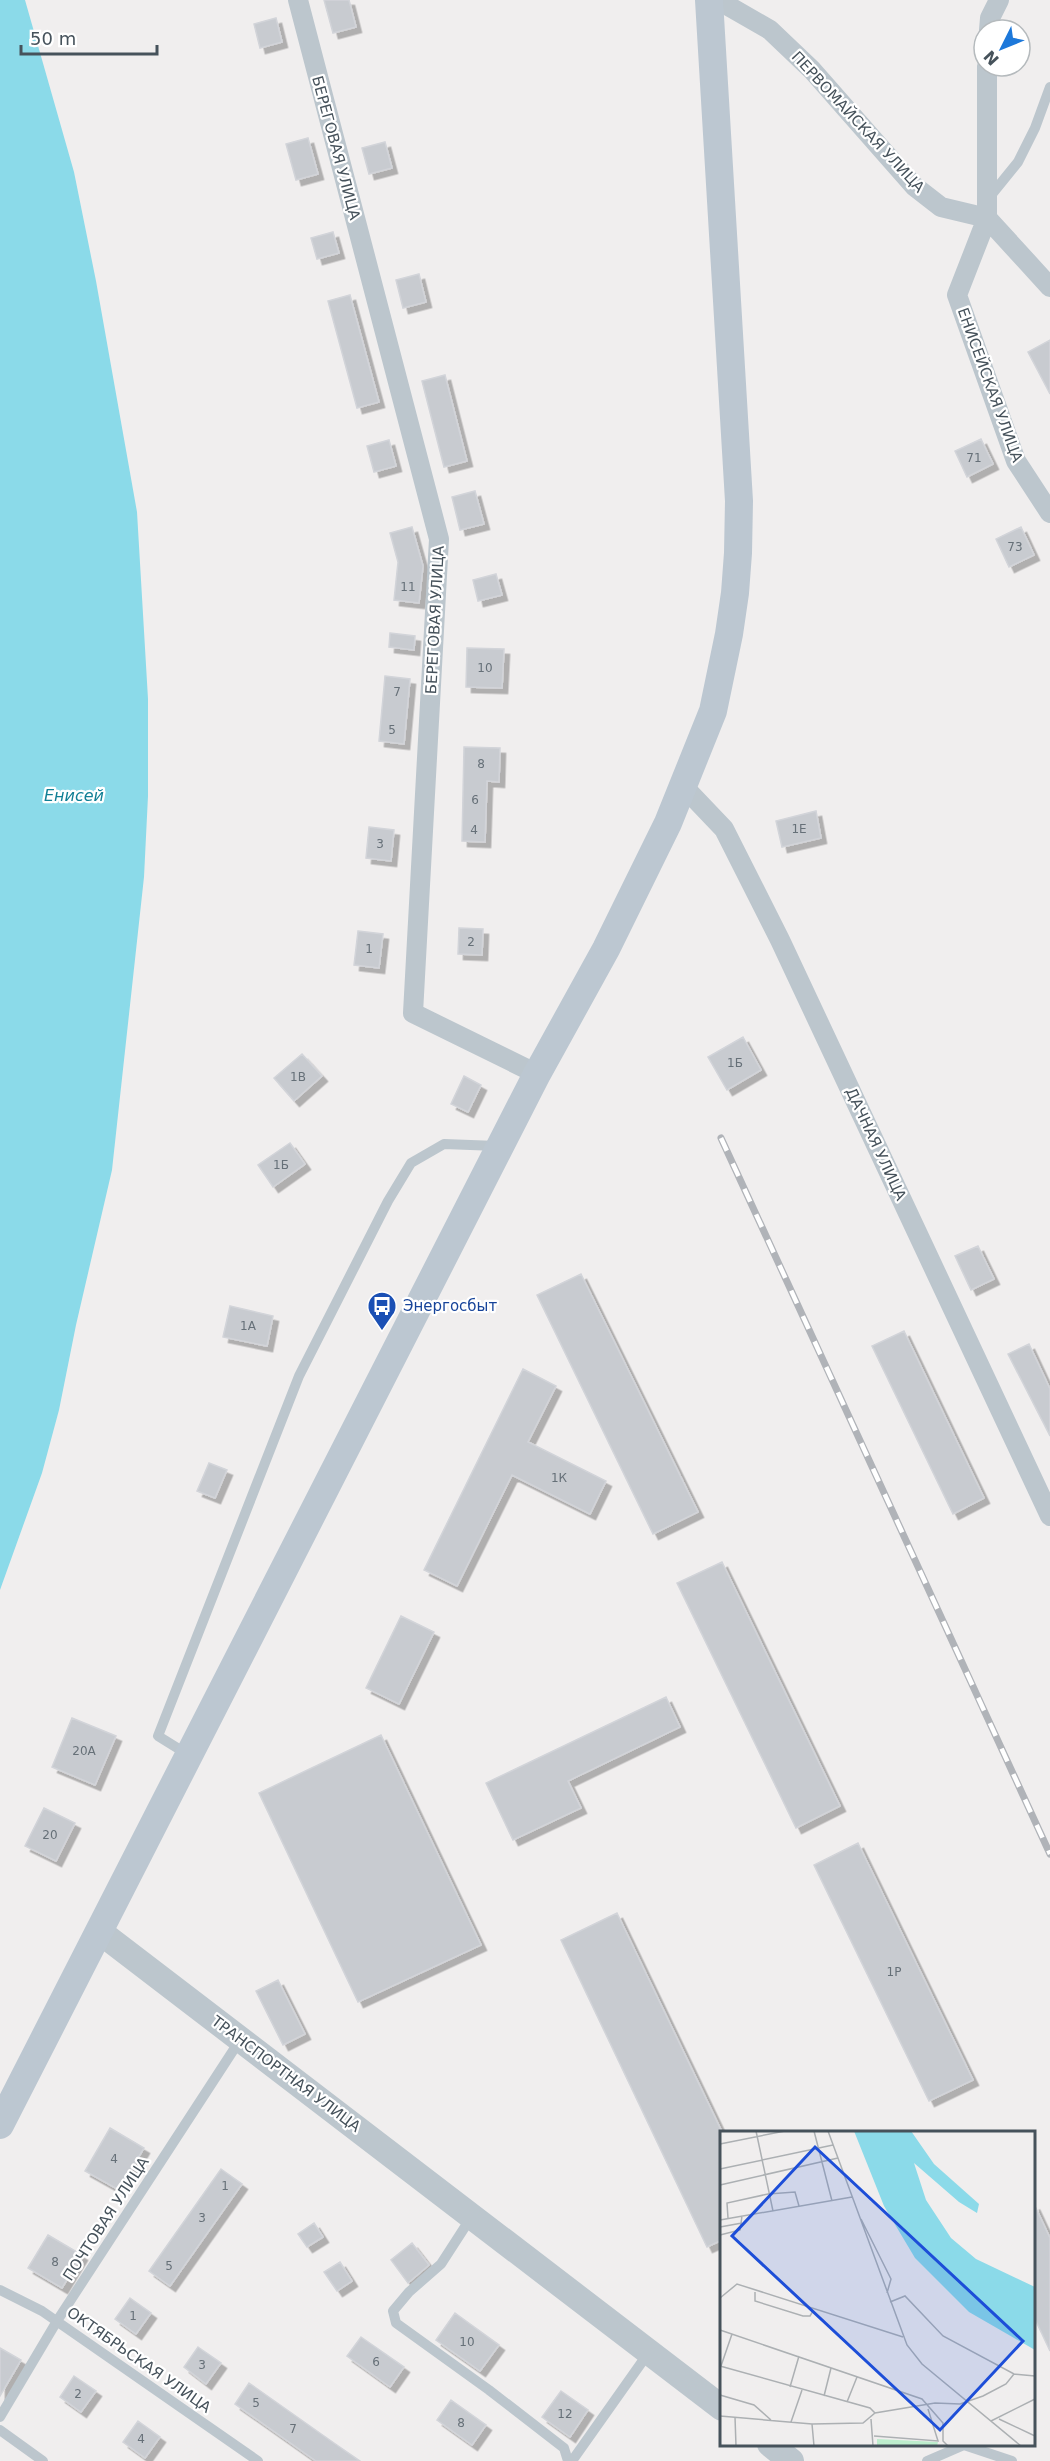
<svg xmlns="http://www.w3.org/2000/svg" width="1050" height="2461" font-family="'DejaVu Sans',sans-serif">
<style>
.water{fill:#8bdae9}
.building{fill:#c8cbd0;stroke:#d2d4d9;stroke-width:1.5;filter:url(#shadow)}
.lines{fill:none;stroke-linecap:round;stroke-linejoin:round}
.service{stroke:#bcc6cd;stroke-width:10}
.minor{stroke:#bcc6cd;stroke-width:20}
.tertiary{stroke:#bcc6cd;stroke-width:26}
.secondary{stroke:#bcc7d1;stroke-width:28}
.rail-casing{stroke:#b0b3b8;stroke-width:7}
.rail{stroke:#fff;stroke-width:4.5;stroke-dasharray:14;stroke-linecap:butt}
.labels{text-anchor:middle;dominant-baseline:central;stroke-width:4.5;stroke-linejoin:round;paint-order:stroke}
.number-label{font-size:12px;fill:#667078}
.street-label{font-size:15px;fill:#46525b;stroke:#fff}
.transit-label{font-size:15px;fill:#164399;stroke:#fff;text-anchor:start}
.water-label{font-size:16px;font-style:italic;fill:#107f95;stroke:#fff}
.inset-road{fill:none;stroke:#acb0b3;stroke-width:1.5}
.view{fill:#1d4ed8;fill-opacity:0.15;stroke:#1d4ed8;stroke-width:3}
.inset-edge{fill:none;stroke:#46525b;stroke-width:3}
</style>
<defs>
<filter id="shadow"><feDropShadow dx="5.5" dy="5.5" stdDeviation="0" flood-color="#0004"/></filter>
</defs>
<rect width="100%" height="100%" fill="#f0eeee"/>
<path class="water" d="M0,0h25l49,172 22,109 41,231 11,187v97l-4,81 -32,293 -36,155 -17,85 -17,63 -42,117z"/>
<path class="building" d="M324,0h25l7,27 -23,6z
M276,18l6,24 -22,6 -6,-24z
M308,138l10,36 -22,6 -10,-36z
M385,142l7,26 -23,6 -7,-26z
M333,232l6,21 -22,6 -6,-21z
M419,274l7,28 -23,6 -7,-28z
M350,295l29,107 -22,6 -29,-107z
M1050,340v54l-22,-42z
M445,375l22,86 -23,6 -22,-86z
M981,439l12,25 -26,13 -12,-26z
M389,440l7,26 -22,6 -7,-26z
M475,491l9,33 -24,6 -8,-33z
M412,527l11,39 -4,37 -25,-3 4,-38 -8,-29z
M1021,527l13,28 -25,12 -13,-28z
M496,574l6,21 -24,6 -5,-21z
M390,633l25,3 -1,14 -25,-3z
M467,648l37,1 -2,39 -36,-1z
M385,676l25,3 -6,65 -25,-3z
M464,747l36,1 -1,34 -12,-1 -2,61 -23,-1z
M816,811l5,27 -39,9 -6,-26z
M369,827l25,3 -3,31 -25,-3z
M459,928l24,1 -1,26 -24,-1z
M358,931l25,3 -4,34 -25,-3z
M743,1037l18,33 -34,20 -19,-33z
M302,1054l20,22 -28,25 -20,-23z
M464,1076l17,9 -13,27 -17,-8z
M290,1143l15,21 -32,23 -15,-22z
M978,1246l16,33 -23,11 -16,-34z
M581,1274l117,238 -45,22 -116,-239z
M230,1306l43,10 -6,30 -44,-9z
M904,1331l80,167 -31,16 -81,-168z
M1029,1344l21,45v47l-42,-82z
M523,1369l33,17 -28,56 78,39 -16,33 -78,-39 -55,111 -33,-16z
M209,1463l18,7 -12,28 -18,-7z
M722,1562l118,244 -44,22 -119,-245z
M401,1616l33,16 -35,72 -33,-16z
M666,1697l14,30 -112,54 13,27 -68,32 -27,-57z
M72,1718l44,18 -21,49 -43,-18z
M381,1735l100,210 -123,57 -99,-209z
M44,1808l31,15 -19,38 -31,-15z
M858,1843l115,237 -44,21 -115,-236z
M617,1913l105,219v108l-15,7 -146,-307z
M278,1980l27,54 -22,11 -27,-54z
M110,2128l34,20 -25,42 -34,-19z
M221,2169l21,15 -72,102 -21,-15z
M1034,2204l16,34v113l-16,-34z
M314,2223l9,14 -16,10 -9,-13z
M48,2235l34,20 -20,33 -34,-20z
M412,2243l17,22 -21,18 -17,-23z
M340,2262l12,19 -15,10 -13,-19z
M130,2298l21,15 -15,21 -21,-15z
M455,2313l44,32 -19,26 -44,-31z
M361,2337l43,30 -14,20 -43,-31z
M198,2347l23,16 -15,21 -22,-17z
M0,2348l21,12 -21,36z
M74,2376l22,15 -15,21 -21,-15z
M249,2383l85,60 26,18h-44l-81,-57z
M561,2391l27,19 -18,27 -28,-20z
M451,2400l35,25 -14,20 -35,-25z
M138,2421l22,16 -15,21 -22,-16z"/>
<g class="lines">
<path class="service" d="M988,199l30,-37 17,-34 15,-41
M187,1754l-29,-18 141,-360 89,-175 23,-38 33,-19 53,2
M472,2216l-31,48 -32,28 -16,19 3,12 93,67 75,58 4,13
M0,2290l42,21 216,150
M0,2417l57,-96 183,-281
M0,2430l43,31
M572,2461l77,-109
M927,2461l37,-16 48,16"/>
<path class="minor" d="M298,0l141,539 -26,474 124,61
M718,0l52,30 42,40 102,116 27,21 46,11 63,69
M989,30l1,-12 9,-18
M987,66v152l-30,77 59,166 34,52
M683,786l41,43 56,111 270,576"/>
<path class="tertiary" d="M100,1932l622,476
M770,2444l21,17"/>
<path class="secondary" d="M0,2125l537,-1051 69,-125 62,-126 45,-112 16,-77 6,-41 3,-40 1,-52 -30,-501"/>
<g class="rail-casing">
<path id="rail" d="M721,1138l329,716"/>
</g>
<use href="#rail" class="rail"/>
</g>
<defs>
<g id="bus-pin" transform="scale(1.5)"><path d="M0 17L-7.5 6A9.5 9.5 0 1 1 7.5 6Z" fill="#1a4fb4" stroke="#fff"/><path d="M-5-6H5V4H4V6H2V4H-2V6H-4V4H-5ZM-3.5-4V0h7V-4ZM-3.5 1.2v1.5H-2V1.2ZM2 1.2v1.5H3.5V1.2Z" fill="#fff"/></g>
</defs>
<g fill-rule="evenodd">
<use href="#bus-pin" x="382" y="1306"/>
</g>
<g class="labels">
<g class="number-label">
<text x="974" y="458">71</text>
<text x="1015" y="547">73</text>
<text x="408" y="587">11</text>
<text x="485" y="668">10</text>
<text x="397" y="692">7</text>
<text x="392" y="730">5</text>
<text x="481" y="764">8</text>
<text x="475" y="800">6</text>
<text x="799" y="829">1Е</text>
<text x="474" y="830">4</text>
<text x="380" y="844">3</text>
<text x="471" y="942">2</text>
<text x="369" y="949">1</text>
<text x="735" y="1063">1Б</text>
<text x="298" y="1077">1В</text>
<text x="281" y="1165">1Б</text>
<text x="248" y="1326">1А</text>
<text x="559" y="1478">1К</text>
<text x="84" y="1751">20А</text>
<text x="50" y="1835">20</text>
<text x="894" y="1972">1Р</text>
<text x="114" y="2159">4</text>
<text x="225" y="2186">1</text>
<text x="202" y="2218">3</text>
<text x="55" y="2262">8</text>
<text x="169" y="2266">5</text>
<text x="133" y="2316">1</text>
<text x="467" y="2342">10</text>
<text x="376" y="2362">6</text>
<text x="202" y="2365">3</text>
<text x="78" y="2394">2</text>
<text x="256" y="2403">5</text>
<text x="565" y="2414">12</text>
<text x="461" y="2423">8</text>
<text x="293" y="2429">7</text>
<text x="141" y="2439">4</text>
</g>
<g class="street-label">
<text transform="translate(858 122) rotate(47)">ПЕРВОМАЙСКАЯ УЛИЦА</text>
<text transform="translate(336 148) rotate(75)">БЕРЕГОВАЯ УЛИЦА</text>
<text transform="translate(990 385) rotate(70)">ЕНИСЕЙСКАЯ УЛИЦА</text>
<text transform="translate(435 620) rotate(-87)">БЕРЕГОВАЯ УЛИЦА</text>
<text transform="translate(876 1144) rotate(65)">ДАЧНАЯ УЛИЦА</text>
<text transform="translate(286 2074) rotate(37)">ТРАНСПОРТНАЯ УЛИЦА</text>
<text transform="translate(106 2219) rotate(-57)">ПОЧТОВАЯ УЛИЦА</text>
<text transform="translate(139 2360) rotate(35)">ОКТЯБРЬСКАЯ УЛИЦА</text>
</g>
<g class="transit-label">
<text x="403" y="1306">Энергосбыт</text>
</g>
<g class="water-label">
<text x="74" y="795">Енисей</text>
</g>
</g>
<g transform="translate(720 2131)">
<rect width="315" height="315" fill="#f0eeee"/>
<path d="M157,308l61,3 -1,4h-60z" fill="#bdedcd"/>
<path d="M134,0h57l23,33 45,40 -2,9 -18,-11 -45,-39 12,37 25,38 25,21 59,28v63l-66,-38 -54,-54 -31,-52z" fill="#8bdae9"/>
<path class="inset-road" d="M36,0l17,80M94,0l18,70M108,0l79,214 15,19 99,82M0,13l65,-13M0,38l113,-24M0,54l118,-27M8,87l-1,-15 41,-9 27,-2 4,14M141,88l30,60 -4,14M0,89l132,-23M0,96l22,-4M0,104l20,-5 2,-14M35,161v9l48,15h7l3,-5M0,167l17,-14 166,53M170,171l15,-6 38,40 71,38 21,2M0,199l202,69 21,24v18l5,5M0,235l150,42 5,5M1,235l11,-32M70,256l9,-31M0,264l34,10 17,15M104,265l7,-28M127,271l10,-25M0,285l92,8 51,-1 12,-10 60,-10 25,1 23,-8 23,-12 8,-10M15,286l1,29M151,288l2,27M279,288l36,17M271,290l44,-22M71,291l11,-32M92,293l2,22M154,305l64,5 -10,-32"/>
<path class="view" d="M95,16l208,194 -83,89 -208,-194z"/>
<rect width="315" height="315" class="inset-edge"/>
</g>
<g transform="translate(1002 48) rotate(227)"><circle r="28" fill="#ffffff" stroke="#b5babd" stroke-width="1.5"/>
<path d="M0-4.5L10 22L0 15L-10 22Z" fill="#1d78da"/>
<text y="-9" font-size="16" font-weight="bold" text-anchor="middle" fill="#46525b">N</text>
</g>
<path d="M21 45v9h136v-9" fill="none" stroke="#46525b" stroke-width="3"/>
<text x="30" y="45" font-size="18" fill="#46525b" stroke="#ffffff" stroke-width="4.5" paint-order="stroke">50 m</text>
</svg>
